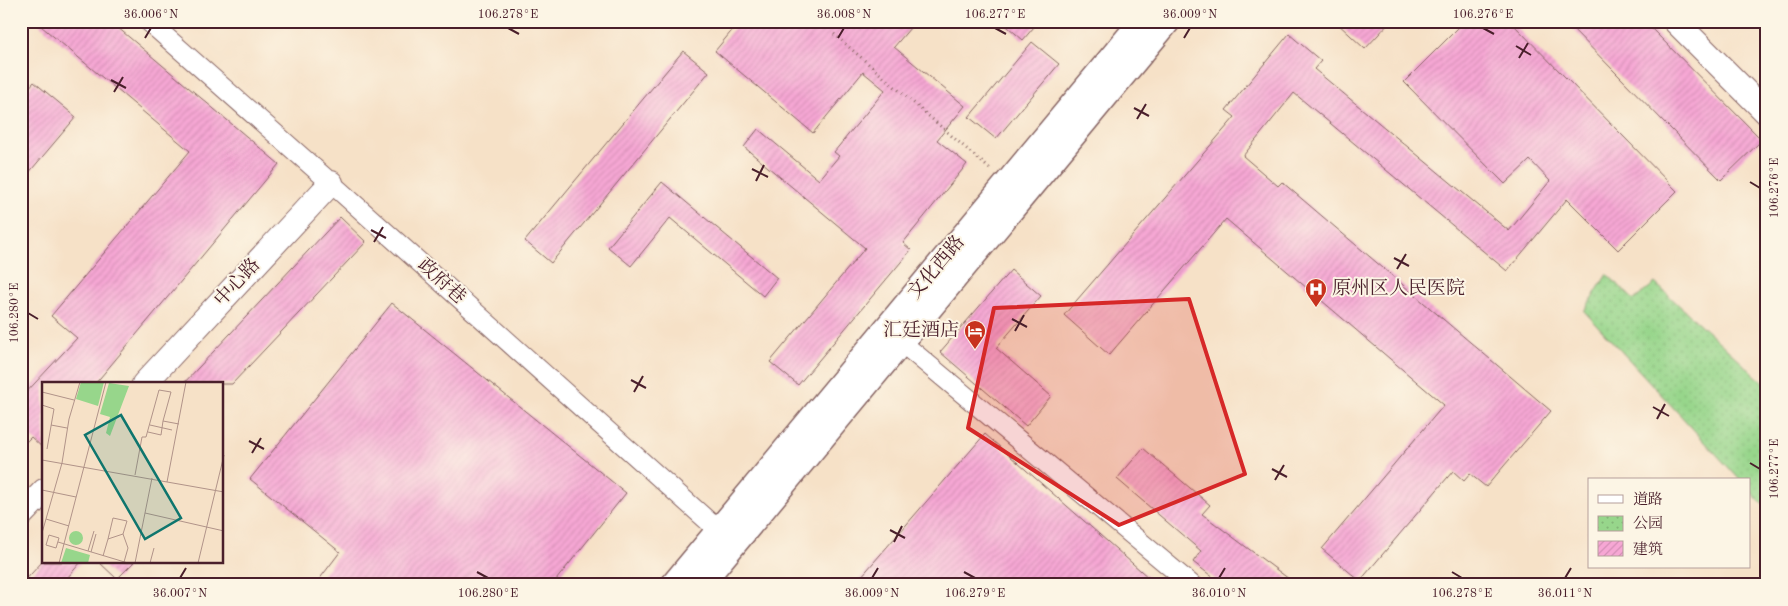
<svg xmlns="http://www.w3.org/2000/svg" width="1788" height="606" font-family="'Old Standard TT','Noto Serif SC',serif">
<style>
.park{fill:url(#park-dots);stroke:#707a5b}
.building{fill:url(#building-hatch)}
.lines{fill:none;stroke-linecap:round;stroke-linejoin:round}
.minor-casing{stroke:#866362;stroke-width:21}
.tertiary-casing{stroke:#866362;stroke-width:26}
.secondary-casing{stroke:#866362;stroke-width:29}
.path{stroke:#866362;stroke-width:3;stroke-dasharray:1 4;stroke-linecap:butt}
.minor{stroke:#fff;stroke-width:19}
.tertiary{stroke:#fff;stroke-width:24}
.secondary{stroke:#fff;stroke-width:26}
.marked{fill:#d62828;fill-opacity:0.2;stroke:#d62828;stroke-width:4;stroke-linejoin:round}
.ticks{fill:none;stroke:#4a1f2b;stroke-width:2}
.labels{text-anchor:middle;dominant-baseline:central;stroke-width:4;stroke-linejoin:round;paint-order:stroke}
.street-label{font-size:19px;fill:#4a1f2b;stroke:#fcf5e5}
.poi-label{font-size:19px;fill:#4a1f2b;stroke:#fcf5e5;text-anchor:start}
.inset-road{fill:none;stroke:#b19389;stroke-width:1}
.view{fill:#0f766e;fill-opacity:0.15;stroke:#0f766e;stroke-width:2.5}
.inset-edge{fill:none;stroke:#4a1f2b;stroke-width:2.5}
.neatline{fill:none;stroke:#4a1f2b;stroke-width:2}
.ticks-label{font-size:12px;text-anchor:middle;fill:#4a1f2b}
</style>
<defs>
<pattern id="park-dots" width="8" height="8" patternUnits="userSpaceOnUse" patternTransform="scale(1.25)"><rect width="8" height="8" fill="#97d68b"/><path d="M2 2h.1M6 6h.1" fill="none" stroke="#84b778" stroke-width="1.8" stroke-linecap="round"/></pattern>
<pattern id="building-hatch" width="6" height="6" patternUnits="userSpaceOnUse" patternTransform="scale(1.25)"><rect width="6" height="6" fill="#f6a7d4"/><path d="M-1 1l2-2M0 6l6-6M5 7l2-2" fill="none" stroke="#d48fb6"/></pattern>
</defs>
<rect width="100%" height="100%" fill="#fcf5e5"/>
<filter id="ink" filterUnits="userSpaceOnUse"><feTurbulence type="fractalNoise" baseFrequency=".02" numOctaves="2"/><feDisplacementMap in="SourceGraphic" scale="10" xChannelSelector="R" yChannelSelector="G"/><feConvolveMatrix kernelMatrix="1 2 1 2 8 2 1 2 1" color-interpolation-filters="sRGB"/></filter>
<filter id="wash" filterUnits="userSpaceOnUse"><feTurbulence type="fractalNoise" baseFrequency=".0096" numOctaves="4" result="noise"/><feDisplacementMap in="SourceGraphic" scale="20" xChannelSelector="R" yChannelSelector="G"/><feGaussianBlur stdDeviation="1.12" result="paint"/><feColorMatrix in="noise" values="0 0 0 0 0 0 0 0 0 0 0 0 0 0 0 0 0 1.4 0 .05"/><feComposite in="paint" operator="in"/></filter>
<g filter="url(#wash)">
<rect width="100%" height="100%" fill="#f6e1c7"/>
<path class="park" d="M1607,274l27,26 21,-17 112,103v123l-18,-19v-10h-9l-156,-169z"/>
<g id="blocks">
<path class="building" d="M35,21h75l169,143 -184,220h-51v65l-13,-12 -10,10v-49l56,-60 -26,-22 139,-165z
M740,21h176l-22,26 71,59 -28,34 30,24 -64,79 8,7 -113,135 -28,-23 95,-114 -121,-101 14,-18 61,51 20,-24 -5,-4 51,-62 -22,-18 -50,61 -98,-82z
M1001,21h38l-16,19z
M1335,21h56l-26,28z
M1465,21h45l167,170 -59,59 -51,-51 -60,72 -213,-178 -51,63 35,30 4,-4 269,229 -65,76 -16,-13 -6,7 -11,-10 -93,110 -38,-32 122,-144 -218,-186 -117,136 -45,-40 171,-198 -9,-7 63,-76 32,27 -7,8 195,162 41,-50 -20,-21 -25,24 -101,-102z
M1565,21h79l118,119 -41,40z
M1032,42l27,22 -63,75 -27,-22z
M683,51l26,21 -158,191 -26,-22z
M34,82l42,35 -55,65v-85z
M662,182l115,96 -14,18 -93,-78 -39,48 -23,-19z
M340,217l26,25 -134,142h-49z
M1011,270l30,26 -45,52 55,48 -25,30 -86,-74z
M392,303l234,190 -74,92h-237l25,-33 -90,-73z
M985,434l172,151h-303z
M1143,448l67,57 -8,9 95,71h-74l-30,-23 8,-11 -84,-72z
M42,562h39l-20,23h-40z
M99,562h35l-17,17z"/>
</g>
</g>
<g filter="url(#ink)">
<use href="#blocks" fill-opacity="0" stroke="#866362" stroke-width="1"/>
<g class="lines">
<g class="minor-casing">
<path id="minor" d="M148,21l183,162 396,355
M901,342l291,243"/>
</g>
<g class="tertiary-casing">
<path id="tertiary" d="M1675,21l92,92
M144,384l187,-201
M21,515l23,-24"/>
</g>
<g class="secondary-casing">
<path id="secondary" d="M674,585l469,-564
M699,585l468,-564"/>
</g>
<path class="path" d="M834,34l157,136"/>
<use href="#minor" class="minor"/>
<use href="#tertiary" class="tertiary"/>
<use href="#secondary" class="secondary"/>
</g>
</g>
<path class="marked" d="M1189,299l56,175 -126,51 -151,-97 26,-120z"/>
<path class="ticks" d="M508,28l11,6M995,28l11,6M1483,28l11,6M145,38l6,-10M838,38l6,-10M1184,38l6,-10M1516,46l15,9M1519,58l9,-15M111,80l15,8M114,92l9,-15M1134,108l15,8M1137,119l9,-15M752,169l16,8M756,181l8,-16M1750,182l10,6M371,230l15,8M374,242l9,-15M1394,258l15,8M1397,269l9,-15M28,313l10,6M1012,319l15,8M1015,331l9,-16M631,380l15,8M634,392l9,-16M1653,407l16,9M1657,419l8,-15M249,441l15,8M252,453l9,-15M1750,463l10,6M1272,469l15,8M1275,480l9,-15M890,530l15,8M894,542l8,-16M477,572l11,6M964,572l11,6M1452,572l10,6M180,578l6,-10M872,578l6,-10M1219,578l6,-10M1565,578l6,-10"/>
<defs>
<g id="hospital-pin" transform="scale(1.125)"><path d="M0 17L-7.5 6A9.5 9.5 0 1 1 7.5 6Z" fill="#c8321e" stroke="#fcf5e5"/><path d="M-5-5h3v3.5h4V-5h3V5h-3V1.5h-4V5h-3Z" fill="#fff"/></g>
<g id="hotel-pin" transform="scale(1.125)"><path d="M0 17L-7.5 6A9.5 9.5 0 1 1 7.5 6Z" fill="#c8321e" stroke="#fcf5e5"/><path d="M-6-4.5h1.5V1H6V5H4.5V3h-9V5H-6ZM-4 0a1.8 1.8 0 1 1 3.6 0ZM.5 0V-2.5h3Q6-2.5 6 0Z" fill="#fff"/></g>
</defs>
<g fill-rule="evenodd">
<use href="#hospital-pin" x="1316" y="289"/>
<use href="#hotel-pin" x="975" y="331"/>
</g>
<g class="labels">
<g class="street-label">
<text transform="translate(937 268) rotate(-50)">文化西路</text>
<text transform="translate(441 282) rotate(42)">政府巷</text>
<text transform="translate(238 283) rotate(-47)">中心路</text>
</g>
<g class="poi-label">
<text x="1332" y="289">原州区人民医院</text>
<text x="959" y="331" text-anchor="end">汇廷酒店</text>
</g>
</g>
<g transform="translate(42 382)">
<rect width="181" height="181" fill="#f6e1c7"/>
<path d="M39,0h23l-6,24 -22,-7zM67,1l20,3 -19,50 -4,-3 4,-16 -10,-3zM27 156a7 7 0 1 1 14 0a7 7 0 1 1-14 0ZM24,166l24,7 -2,8h-27z" fill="#97d68b"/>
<path class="inset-road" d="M0,10l32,8M0,23l12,4 -7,40M9,43l16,3M108,43l22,5M106,50l13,3 2,-14M0,78l182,32M93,93l7,-38h4l13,-47 12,2 -8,29 16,3M125,100l19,-100M0,108l34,7M103,131l79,18M4,137l23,7M0,151l20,-70 7,-44 11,-37M7,153l10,3 -3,10 -10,-3zM66,157l5,-21 14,3 -4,13 5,14 -4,14M16,160l70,21M46,169l6,-20M49,170l5,-18M61,174l5,-17 15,-5M17,181l47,-181M93,181l17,-85M108,181l4,-15M156,181l26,-108"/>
<path class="view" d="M79,33l60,103 -36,21 -60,-104z"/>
<rect width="181" height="181" class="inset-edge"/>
</g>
<rect width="1788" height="606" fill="none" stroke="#fcf5e5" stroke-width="55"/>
<rect x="1588" y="478" width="162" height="90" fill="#fcf5e5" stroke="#b59f9b"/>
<rect x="1598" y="495" width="25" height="8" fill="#ffffff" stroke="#b59f9b"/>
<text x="1633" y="504" font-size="15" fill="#4a1f2b">道路</text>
<rect x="1598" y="516" width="25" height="15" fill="url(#park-dots)" stroke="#b59f9b"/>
<text x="1633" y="528" font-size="15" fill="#4a1f2b">公园</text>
<rect x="1598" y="541" width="25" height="15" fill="url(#building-hatch)" stroke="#b59f9b"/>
<text x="1633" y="554" font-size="15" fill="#4a1f2b">建筑</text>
<rect x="28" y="28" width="1732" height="550" class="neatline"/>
<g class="ticks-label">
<text x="151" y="18">36.006°N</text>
<text x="508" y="18">106.278°E</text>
<text x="844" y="18">36.008°N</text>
<text x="995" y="18">106.277°E</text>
<text x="1190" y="18">36.009°N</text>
<text x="1483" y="18">106.276°E</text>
<text transform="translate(1774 188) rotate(-90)" y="4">106.276°E</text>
<text transform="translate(14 313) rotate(-90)" y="4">106.280°E</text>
<text transform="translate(1774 469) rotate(-90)" y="4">106.277°E</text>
<text x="180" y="597">36.007°N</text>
<text x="488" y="597">106.280°E</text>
<text x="872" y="597">36.009°N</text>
<text x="975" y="597">106.279°E</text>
<text x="1219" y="597">36.010°N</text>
<text x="1462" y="597">106.278°E</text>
<text x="1565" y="597">36.011°N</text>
</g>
</svg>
